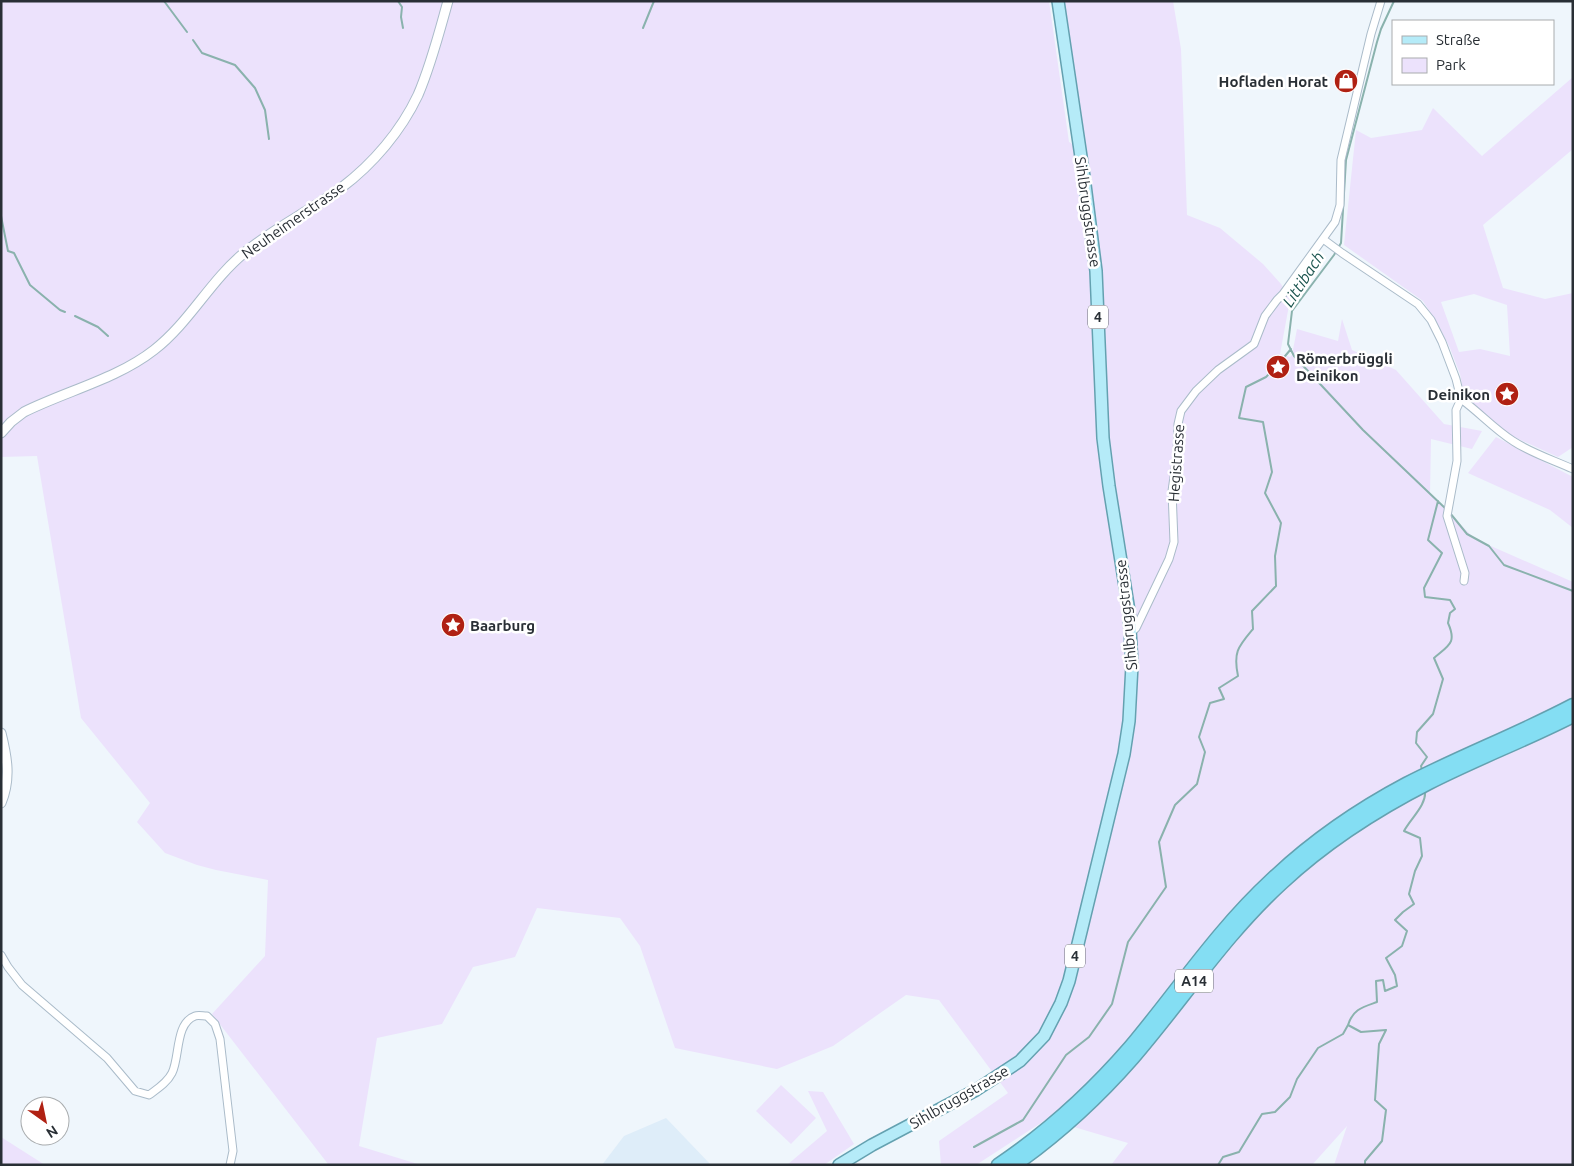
<svg xmlns="http://www.w3.org/2000/svg" width="1574" height="1166" font-family="Ubuntu,sans-serif">
<style>
.built{fill:#deedf9}
.green{fill:#ece2fc;fill-rule:evenodd}
.lines{fill:none;stroke-linecap:round;stroke-linejoin:round}
.stream{stroke:#8ab2ad;stroke-width:2}
.minor-casing{stroke:#aabbc9;stroke-width:9}
.tertiary-casing{stroke:#aabbc9;stroke-width:11}
.primary-casing{stroke:#64a1b0;stroke-width:14}
.motorway-casing{stroke:#64a1b0;stroke-width:15}
.minor{stroke:#fff;stroke-width:7}
.tertiary{stroke:#fff;stroke-width:9}
.primary{stroke:#b5ebf8;stroke-width:11}
.motorway{stroke:#84def3;stroke-width:12}
.labels{text-anchor:middle;dominant-baseline:central;stroke-width:5;stroke-linejoin:round;paint-order:stroke}
.shield{fill:#fff;stroke:#696d72;stroke-width:1}
.shield-label{font-size:14px;font-weight:bold;fill:#292f35}
.poi-label{font-size:15px;font-weight:bold;fill:#292f35;stroke:#fff;text-anchor:end}
.street-label{font-size:15px;fill:#292f35;stroke:#fff}
.water-label{font-size:16px;font-style:italic;fill:#19534d;stroke:#fff}
</style>
<rect width="100%" height="100%" fill="#eff6fc"/>
<path class="built" d="M666,1118l45,47h-109l22,-29z"/>
<path class="green" d="M1,1h1048l20,141 15,9 -23,-150h112l8,48 6,166 33,13 43,36 18,20 9,16 -10,54 10,3 2,-2 5,-26 41,12 4,-22 10,31 44,20 48,54 38,7 -10,18 -41,-10 -1,55 45,45 98,43v583h-239l13,-39 -35,39h-201l17,-22 -81,-24 -71,46h-35l-2,-24 69,-48 -69,-93 -33,-5 -73,51 -56,23 -102,-21 -35,-102 -20,-28 -83,-10 -22,49 -42,10 -31,57 -65,14 -18,108 62,19 -93,-1 -116,-150 53,-58 3,-76 -52,-10 -19,-5 -32,-12 -28,-31 13,-19 -69,-85 -44,-262 -36,1z
M1573,77v72l-90,76 20,63 42,11 28,-6v154l-15,10 -57,-26 -26,-24 -11,-12 -4,-21 -10,-26 -10,-20 -17,-27 -79,-56 12,-115 15,8 51,-8 11,-22 49,48zM1474,294l33,11 3,51 -30,-7 -21,3 -18,-50z
M1496,437l77,40v51l-23,-18 -82,-37z
M781,1085l35,33 -25,26 -35,-33z
M808,1091l15,1 31,52 -30,21h-37l40,-34z
M1,1137l44,28h-44z"/>
<g class="lines">
<path class="stream" d="M164,1l23,31
M398,1l4,6 -1,10 2,11
M1394,1l-13,28 -4,13 -31,118 -5,83 -7,12 -42,56 -4,33 6,12 69,74 83,79
M643,28l11,-27
M193,40l9,13 33,12 20,23 10,22 4,29
M1,216l7,35 6,2 16,32 30,25 5,2
M75,316l23,11 10,9
M1280,362l11,-13
M1450,513l17,21 22,12 15,19 69,26
M1422,770l-1,-4 6,-9 -11,-14 1,-11 16,-18 10,-35 -9,-21c15,-13 23,-15 14,-35l2,-10 5,-4 -5,-9 -25,-3 -1,-9 18,-35 -14,-13 10,-39
M974,1147l49,-27 43,-65 23,-18 23,-33 16,-62 38,-55 -7,-45 16,-37 22,-21 8,-32 -6,-15 11,-34 14,-4 -5,-11 19,-12c-5,-24 0,-29 15,-47l-1,-18 24,-25 -1,-30 6,-33 -16,-30 7,-21 -9,-50 -24,-4 7,-31 20,-10 6,-6
M1218,1165l5,-8 16,-5 23,-38 13,-2 15,-15 7,-18 21,-31 25,-14 5,-9
M1365,1165v-4l17,-20 4,-31 -11,-10 4,-56 7,-14 -25,2 -13,-7c5,-16 15,-18 29,-23l-1,-21 7,-1 2,11 12,-5 -2,-11 -9,-17 16,-12 5,-15 -12,-11 8,-8 11,-8 -5,-10 6,-23 7,-15 -2,-18 -16,-7c7,-13 23,-26 21,-41"/>
<g class="minor-casing">
<path id="minor" d="M1323,239l19,14 76,51 13,16 11,22 14,37 5,20 -5,11 1,51 -10,55 18,57 -1,8
M1461,399c18,13 33,30 52,42 18,12 40,19 60,28
M1131,633l5,-5 33,-69 5,-17 -2,-51 5,-36 1,-31 3,-13 15,-20 22,-21 36,-26 11,-28 12,-16 6,-6 52,-72 5,-17 1,-45 30,-126 10,-33
M1,955l7,12 14,18 85,73 28,33 14,4c8,-6 18,-12 23,-22 8,-16 3,-50 23,-57 3,-1 8,0 12,0l8,8 5,15 13,112 -3,14"/>
</g>
<g class="tertiary-casing">
<path id="tertiary" d="M1,433l10,-11 13,-10c42,-21 93,-33 130,-62 35,-27 56,-69 90,-97 30,-25 66,-42 97,-65 32,-24 60,-57 77,-93 13,-30 21,-62 30,-94
M1,733c6,24 10,46 0,70"/>
</g>
<g class="primary-casing">
<path id="primary" d="M839,1165l33,-20 104,-55 44,-29 24,-25 17,-33 8,-22 55,-227 5,-33 3,-56 -3,-54 -20,-125 -6,-48 -7,-167 -12,-94 -26,-176"/>
</g>
<g class="motorway-casing">
<path id="motorway" d="M998,1165c49,-33 93,-73 132,-118 47,-56 87,-117 141,-167 40,-38 86,-70 135,-96 54,-28 112,-50 167,-79
M1015,1165c44,-31 83,-67 118,-107 50,-58 92,-123 149,-175 44,-41 94,-73 147,-100 47,-24 97,-43 144,-67"/>
</g>
<use href="#minor" class="minor"/>
<use href="#tertiary" class="tertiary"/>
<use href="#primary" class="primary"/>
<use href="#motorway" class="motorway"/>
</g>
<defs>
<g id="shop-disc" transform="scale(1.25)"><circle r="9.5" fill="#b02113" stroke="#fff"/><path d="M-5-2.5h2.3a2.7 3.5 0 0 1 5.4 0H5L5.5 6h-11ZM-1.5-2.5h3a1.5 2.3 0 0 0-3 0Z" fill="#fff"/></g>
<g id="sight-disc" transform="scale(1.25)"><circle r="9.5" fill="#b02113" stroke="#fff"/><path d="M0-6L1.8-2.2L6-1.7L2.9 1.2L3.7 5.4L0 3.3L-3.7 5.4L-2.9 1.2L-6-1.7L-1.8-2.2Z" fill="#fff"/></g>
</defs>
<g fill-rule="evenodd">
<use href="#shop-disc" x="1346" y="81"/>
<use href="#sight-disc" x="1278" y="367"/>
<use href="#sight-disc" x="1507" y="394"/>
<use href="#sight-disc" x="453" y="625"/>
</g>
<g class="labels">
<g class="shield">
<rect x="1088" y="305.5" width="20" height="23" rx="4"/>
<rect x="1065" y="944.5" width="20" height="23" rx="4"/>
<rect x="1175" y="969.5" width="38" height="23" rx="4"/>
</g>
<g class="shield-label">
<text x="1098" y="317">4</text>
<text x="1075" y="956">4</text>
<text x="1194" y="981">A14</text>
</g>
<g class="poi-label">
<text x="1328" y="81">Hofladen Horat</text>
<text x="1296" y="358" text-anchor="start">Römerbrüggli<tspan x="1296" dy="17">Deinikon</tspan></text>
<text x="1490" y="394">Deinikon</text>
<text x="470" y="625" text-anchor="start">Baarburg</text>
</g>
<g class="street-label">
<text transform="translate(1088 212) rotate(82)">Sihlbruggstrasse</text>
<text transform="translate(293 220) rotate(-35)">Neuheimerstrasse</text>
<text transform="translate(1176 463) rotate(-86)">Hegistrasse</text>
<text transform="translate(1126 615) rotate(-96)">Sihlbruggstrasse</text>
<text transform="translate(959 1097) rotate(-30)">Sihlbruggstrasse</text>
</g>
<g class="water-label">
<text transform="translate(1303 279) rotate(-57)">Littibach</text>
</g>
</g>
<rect width="1574" height="1166" fill="none" stroke="#292f35" stroke-width="5"/>
<rect x="1392" y="20" width="162" height="65" fill="#ffffff" stroke="#a9acae"/>
<rect x="1402" y="36" width="25" height="8" fill="#b5ebf8" stroke="#a9acae"/>
<text x="1436" y="45" font-size="15" fill="#292f35">Straße</text>
<rect x="1402" y="58" width="25" height="15" fill="#ece2fc" stroke="#a9acae"/>
<text x="1436" y="70" font-size="15" fill="#292f35">Park</text>
<g transform="translate(45 1121) rotate(147)"><circle r="24" fill="#ffffff" stroke="#a9acae"/>
<path d="M0-4L9 19L0 12L-9 19Z" fill="#b02113"/>
<text y="-8" font-size="14" font-weight="bold" text-anchor="middle" fill="#292f35">N</text>
</g>
</svg>
